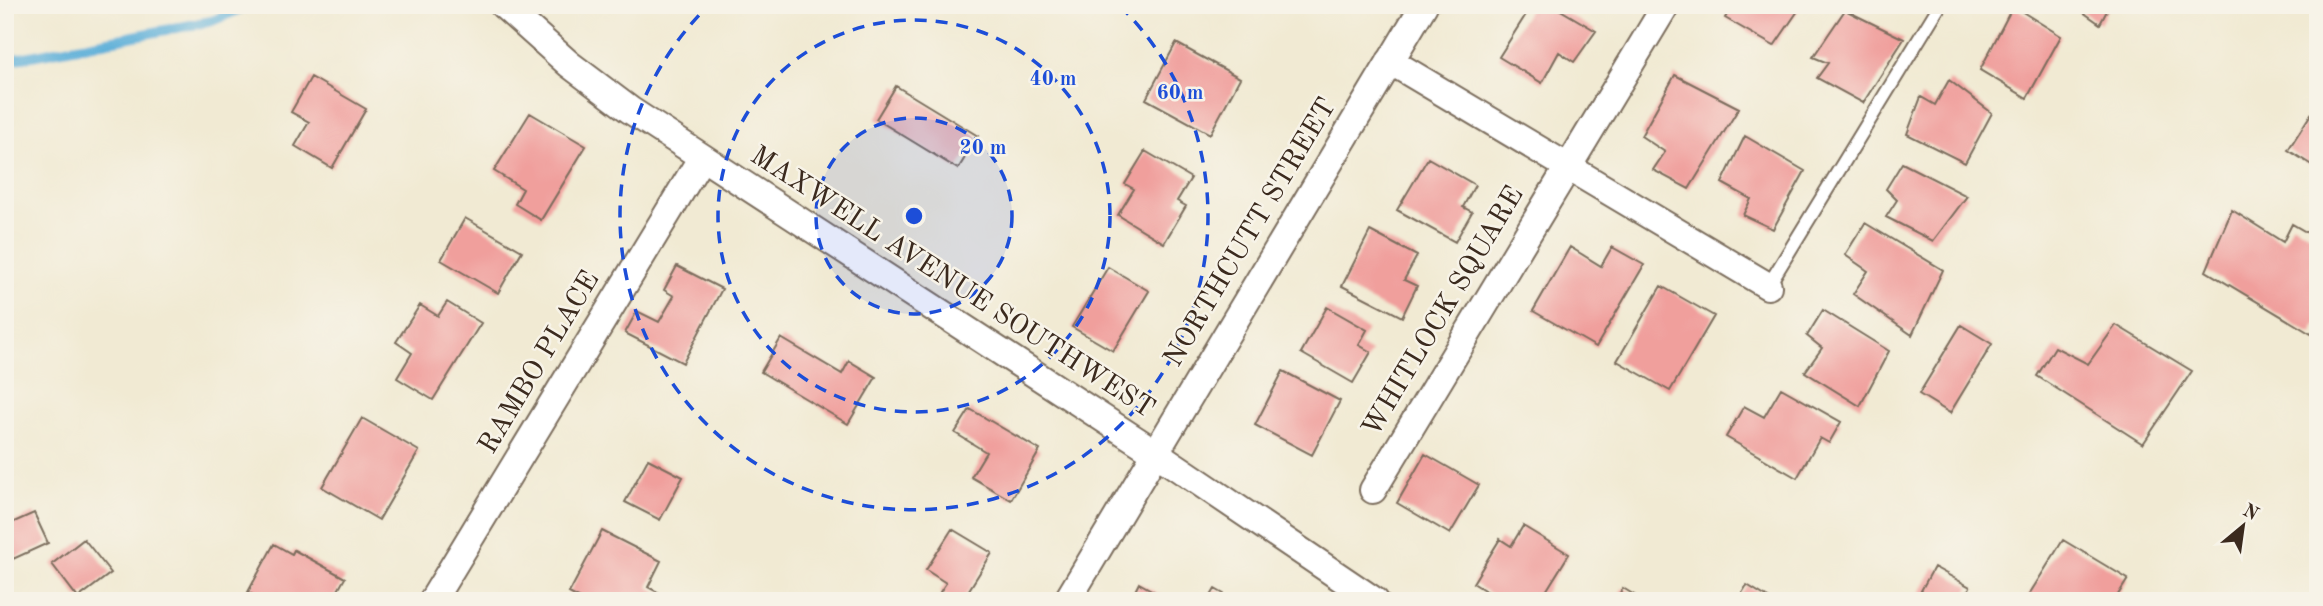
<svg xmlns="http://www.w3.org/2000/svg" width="2323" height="606" font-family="'Old Standard TT',serif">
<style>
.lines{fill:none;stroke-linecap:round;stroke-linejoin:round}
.stream{stroke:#5eb0d9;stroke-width:10}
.building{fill:#f09f9c}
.service-casing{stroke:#7b6d5d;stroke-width:16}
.minor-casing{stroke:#7b6d5d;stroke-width:30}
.service{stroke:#fff;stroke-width:12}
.minor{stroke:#fff;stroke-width:26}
.ring{fill:none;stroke:#1d4ed8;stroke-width:3.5;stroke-dasharray:12 9}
.labels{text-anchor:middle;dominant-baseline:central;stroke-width:5;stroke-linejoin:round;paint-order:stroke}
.street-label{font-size:28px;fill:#3b2a1e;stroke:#f7f3e8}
.centre{fill:#1d4ed8;stroke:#f7f3e8;stroke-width:3.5}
.ring-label{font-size:21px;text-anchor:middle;font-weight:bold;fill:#1d4ed8;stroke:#f7f3e8;stroke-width:5;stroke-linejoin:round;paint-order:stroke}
</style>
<rect width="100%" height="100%" fill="#f7f3e8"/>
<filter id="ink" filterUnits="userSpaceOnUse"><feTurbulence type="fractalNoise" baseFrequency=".0143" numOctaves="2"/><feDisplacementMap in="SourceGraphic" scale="14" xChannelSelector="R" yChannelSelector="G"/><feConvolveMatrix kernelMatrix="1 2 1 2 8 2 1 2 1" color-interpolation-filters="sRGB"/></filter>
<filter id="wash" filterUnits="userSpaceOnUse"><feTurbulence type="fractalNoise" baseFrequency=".00686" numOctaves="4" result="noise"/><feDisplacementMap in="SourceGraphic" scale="28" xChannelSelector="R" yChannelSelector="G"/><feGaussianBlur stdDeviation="1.57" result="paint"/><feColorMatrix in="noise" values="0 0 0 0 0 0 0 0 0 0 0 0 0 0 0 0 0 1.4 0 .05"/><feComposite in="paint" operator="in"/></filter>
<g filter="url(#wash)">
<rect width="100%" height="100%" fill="#f1ead3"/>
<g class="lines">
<path class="stream" d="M5,61l207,-40 38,-16"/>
</g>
<g id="blocks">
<path class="building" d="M1532,5h20l44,26 -22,31 -15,-10 -17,31 -43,-26z
M1733,5h69l-28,41 -49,-28z
M2073,5h37l-10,19z
M2013,6l48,30 -34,62 -47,-28z
M1845,10l59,29 -41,64 -46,-25 11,-15 -15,-6z
M1176,43l64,35 -30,56 -64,-35z
M1675,75l64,33 -50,81 -36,-19 12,-18 -24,-16z
M311,77l55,32 -34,59 -37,-22 14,-24 -18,-10z
M1949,80l43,33 -27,50 -58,-29 14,-37 14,8z
M896,86l82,50 -20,33 -82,-50z
M2318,103v66l-30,-19z
M530,113l56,33 -45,74 -26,-16 8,-15 -29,-18z
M1745,136l60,35 -32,58 -30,-14 8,-16 -29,-16z
M1145,151l46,27 -14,23 9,5 -22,37 -46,-28 16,-26 -9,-5z
M1428,158l47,27 -12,22 9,5 -17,30 -58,-32z
M1902,163l65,33 -34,45 -47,-24 11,-17 -11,-11z
M2232,210l51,32 9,-18 26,15v84l-7,11 -105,-63z
M465,218l57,33 -24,42 -57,-33z
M1865,223l78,47 -31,65 -59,-41 15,-23 -23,-16z
M1370,231l47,25 -13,24 13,6 -15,31 -60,-31z
M1570,247l31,19 11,-19 32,18 -48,82 -63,-36z
M677,266l45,23 -39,74 -58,-30 12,-22 22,11 15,-26 -10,-6z
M1108,267l41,24 -36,60 -41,-24z
M1661,286l53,30 -44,75 -53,-30z
M447,302l34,21 -48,77 -36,-22 15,-25 -16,-11 24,-37 18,11z
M1327,307l40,23 -8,15 12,7 -18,31 -52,-30z
M1823,310l66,41 -29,55 -55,-34 17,-24 -15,-12z
M1961,325l31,19 -42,69 -31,-19z
M2116,325l76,46 -49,73 -106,-68 18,-29 33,17z
M781,338l61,36 7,-13 27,16 -28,47 -87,-52z
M1283,371l57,30 -28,54 -57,-30z
M1781,388l60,34 -12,21 -9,-5 -23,40 -71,-41 18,-31 20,11z
M970,409l70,41 -29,50 -40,-23 15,-25 -31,-19z
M362,418l57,33 -40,69 -57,-33z
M1425,454l54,31 -29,49 -53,-31z
M648,459l35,18 -23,43 -35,-18z
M34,513l14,30 -35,16 -8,-16v-17z
M1523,526l46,28 -29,47h-38l-29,-18 27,-44 11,7z
M952,529l40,24 -30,48h-7l-15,-9 6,-9 -20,-13z
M602,531l59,30 -13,26 15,8 -3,6h-76l-15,-8z
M84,539l27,34 -33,25 -26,-34z
M2063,540l65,39 -14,22h-89z
M274,544l18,10 2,-4 51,28 -13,23h-68l-16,-9z
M1934,567l36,20 -7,14h-41l-5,-3z
M1139,583l32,18h-41z
M1747,585l26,16h-36z
M1623,588l21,13h-29z
M1215,589l21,12h-28z"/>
</g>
</g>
<g filter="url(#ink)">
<use href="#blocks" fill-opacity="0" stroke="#7b6d5d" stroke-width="2"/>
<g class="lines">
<g class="service-casing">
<path id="service" d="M1768,286l172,-281"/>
</g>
<g class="minor-casing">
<path id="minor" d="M503,5l66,59 61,46 526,343 219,148
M1390,61l378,225
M1373,490l293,-485
M432,601l270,-444
M1067,601l357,-596"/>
</g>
<use href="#service" class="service"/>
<use href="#minor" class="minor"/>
</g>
</g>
<circle cx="914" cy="216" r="98" fill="#1d4ed8" fill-opacity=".12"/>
<g class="ring">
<circle cx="914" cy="216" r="98"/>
<circle cx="914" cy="216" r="196"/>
<path d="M1120 6A294 294 0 1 1 708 6"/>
</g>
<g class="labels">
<g class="street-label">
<text transform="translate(1251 233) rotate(-59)">NORTHCUTT STREET</text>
<text transform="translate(952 283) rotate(33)">MAXWELL AVENUE SOUTHWEST</text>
<text transform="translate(1444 312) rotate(-59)">WHITLOCK SQUARE</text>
<text transform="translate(540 363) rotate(-59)">RAMBO PLACE</text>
</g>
</g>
<circle cx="914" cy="216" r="10" class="centre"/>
<g class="ring-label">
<text x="1053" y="85">40 m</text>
<text x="1180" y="99">60 m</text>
<text x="983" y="154">20 m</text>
</g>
<rect width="2323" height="606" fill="none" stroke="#f7f3e8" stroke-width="28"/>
<g transform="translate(2243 526) rotate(29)" stroke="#f7f3e8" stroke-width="5" paint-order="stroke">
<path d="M0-5L12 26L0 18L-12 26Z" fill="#3b2a1e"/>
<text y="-10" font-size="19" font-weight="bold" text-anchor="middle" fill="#3b2a1e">N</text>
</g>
</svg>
